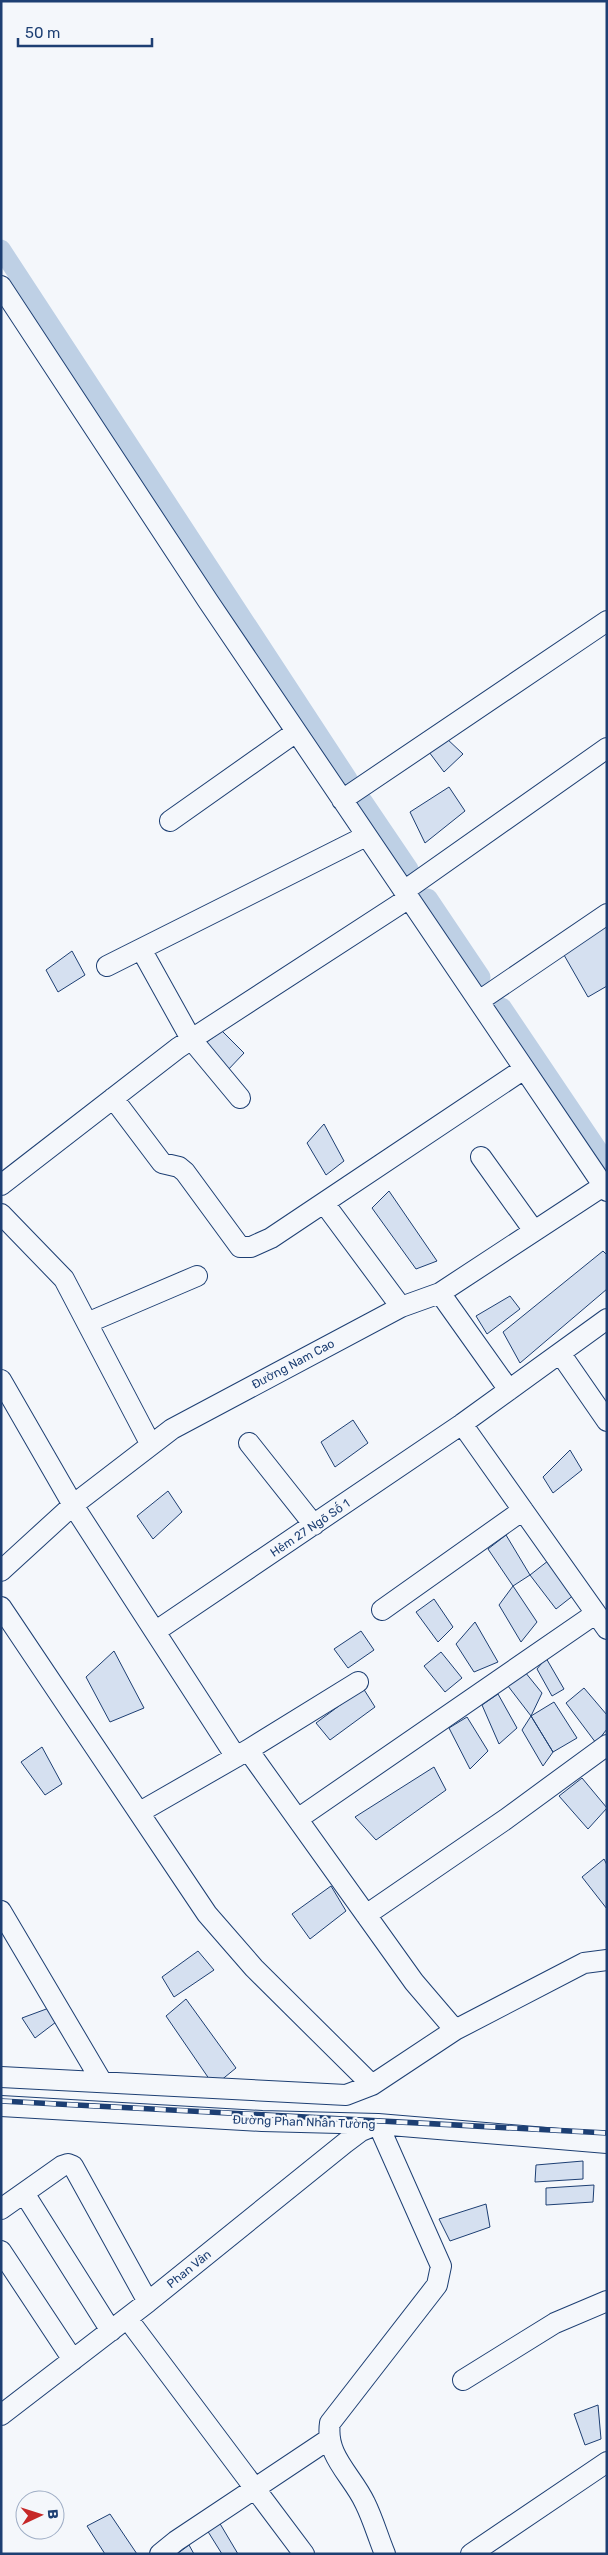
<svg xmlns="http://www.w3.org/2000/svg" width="608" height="2555" font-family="Rubik,sans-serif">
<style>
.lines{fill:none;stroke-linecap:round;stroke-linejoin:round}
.canal{stroke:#bed0e5;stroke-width:19}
.building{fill:#d5e0f0;stroke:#1d3f73}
.minor-casing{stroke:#1d3f73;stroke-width:22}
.minor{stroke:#f4f7fb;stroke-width:20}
.rail-casing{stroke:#1d3f73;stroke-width:5.5}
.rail{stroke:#f4f7fb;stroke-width:4;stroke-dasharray:11;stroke-linecap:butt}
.labels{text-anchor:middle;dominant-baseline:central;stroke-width:4;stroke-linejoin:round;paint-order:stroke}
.street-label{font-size:12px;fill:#1d3f73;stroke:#f4f7fb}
</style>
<rect width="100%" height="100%" fill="#f4f7fb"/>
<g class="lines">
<path class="canal" d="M1,249l347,530
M363,801l46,68
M428,898l53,79
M502,1007l105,156"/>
</g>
<path class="building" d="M445,737l18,17 -19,18 -15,-20z
M449,787l16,24 -40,32 -15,-31z
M607,921v65l-19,11 -28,-49z
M72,951l13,24 -27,17 -12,-22z
M222,1031l22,22 -18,19 -22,-28z
M324,1124l20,37 -18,14 -19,-32z
M389,1191l48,70 -21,8 -44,-61z
M603,1251l4,4v34l-87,74 -17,-31z
M510,1296l10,13 -33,25 -11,-18z
M353,1420l15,23 -33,24 -14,-25z
M570,1450l12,20 -29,23 -10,-16z
M168,1491l14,21 -29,27 -16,-23z
M506,1535l24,40 -17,11 -25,-37z
M553,1557l26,34 -23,18 -26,-34z
M513,1586l24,36 -16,20 -22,-37z
M434,1599l19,28 -15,15 -22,-30z
M475,1622l23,40 -24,10 -18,-28z
M361,1631l13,19 -26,18 -14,-19z
M114,1651l30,57 -34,14 -24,-45z
M441,1652l21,26 -17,14 -21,-26z
M546,1658l18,31 -12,7 -15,-27z
M525,1672l17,21 -11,23 -23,-30z
M363,1688l12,19 -45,33 -14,-17z
M584,1688l23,27v14l-11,14 -30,-40z
M498,1694l19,34 -18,16 -17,-39z
M554,1702l23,36 -24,14 -22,-36z
M531,1716l22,36 -10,14 -21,-36z
M467,1717l21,34 -18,18 -21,-41z
M42,1747l20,37 -17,11 -24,-33z
M434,1767l12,23 -70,50 -21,-23z
M582,1778l25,30 -19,21 -29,-33z
M604,1859l3,6v44l-25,-32z
M331,1886l15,25 -36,28 -18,-25z
M198,1951l16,19 -40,27 -12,-20z
M186,1999l50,69 -22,18 -48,-70z
M49,2008l7,14 -21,16 -13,-20z
M583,2161v18l-48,3 1,-17z
M594,2185l-1,17 -47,3v-17z
M486,2204l4,23 -40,14 -11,-22z
M598,2405l3,34 -16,6 -11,-31z
M110,2514l27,40h-32l-18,-28z
M219,2522l19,32h-16l-15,-24z
M189,2545l5,9h-17z"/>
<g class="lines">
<g class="minor-casing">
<path id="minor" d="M1,286l207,315 399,590
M342,800l265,-179
M170,821l126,-89
M404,891l203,-143
M141,949l50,90 49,59
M107,966l259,-130
M479,1001l128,-87
M113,1098l49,65 17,4 6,5 55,75h11l20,-9 253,-169
M481,1157l53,74
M1,1185l177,-137 231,-150
M324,1203l77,104
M1,1214l63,65 87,166
M440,1293l69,97
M87,1323l110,-47
M560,1353l47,68
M1,1380l72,125 163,252
M462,1424l145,205
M249,1443l65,82
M1,1571l72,-66 99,-76 229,-122 39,-14 163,-107
M1,1607l206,307 47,54 118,117
M382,1610l141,-100
M156,1631l306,-207 145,-105
M248,1750l166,232 41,48
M140,1812l108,-62 110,-68
M299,1818l296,-204
M1,1911l101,171
M366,1915l140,-96 101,-74
M1,2077l345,18 26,-10 83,-55 129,-67 23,-3
M1,2106l261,15 116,3 229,19
M24,2193l87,138
M1,2209l61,-43 6,-2 5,2 75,136
M1,2251l72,109
M127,2318l177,236
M463,2380l92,-57 52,-22
M1,2415l147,-113 197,-159 16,-12 17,-7 63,142 -4,19 -107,138c-5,33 22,52 35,80 8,16 13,34 20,51
M160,2554l16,-13 153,-102
M471,2554l136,-92"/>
</g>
<use href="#minor" class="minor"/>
<g class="rail-casing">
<path id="rail" d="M1,2101l606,32"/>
</g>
<use href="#rail" class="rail"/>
</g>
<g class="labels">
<g class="street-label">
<text transform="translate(293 1364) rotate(-28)">Đường Nam Cao</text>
<text transform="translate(310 1528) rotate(-34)">Hẻm 27 Ngõ Số 1</text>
<text transform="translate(304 2122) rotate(2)">Đường Phan Nhân Tường</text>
<text transform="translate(189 2269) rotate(-39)">Phan Vân</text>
</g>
</g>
<rect width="608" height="2555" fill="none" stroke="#1d3f73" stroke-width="5"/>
<g transform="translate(40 2515) rotate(86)"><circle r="24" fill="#f4f7fb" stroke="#9eadc5"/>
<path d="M0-4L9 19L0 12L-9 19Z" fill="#c62828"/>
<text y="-8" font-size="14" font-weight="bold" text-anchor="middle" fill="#1d3f73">B</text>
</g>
<path d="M18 38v8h134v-8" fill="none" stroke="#1d3f73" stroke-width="2.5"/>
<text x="25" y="38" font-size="15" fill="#1d3f73" stroke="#f4f7fb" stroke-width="4" paint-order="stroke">50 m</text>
</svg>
